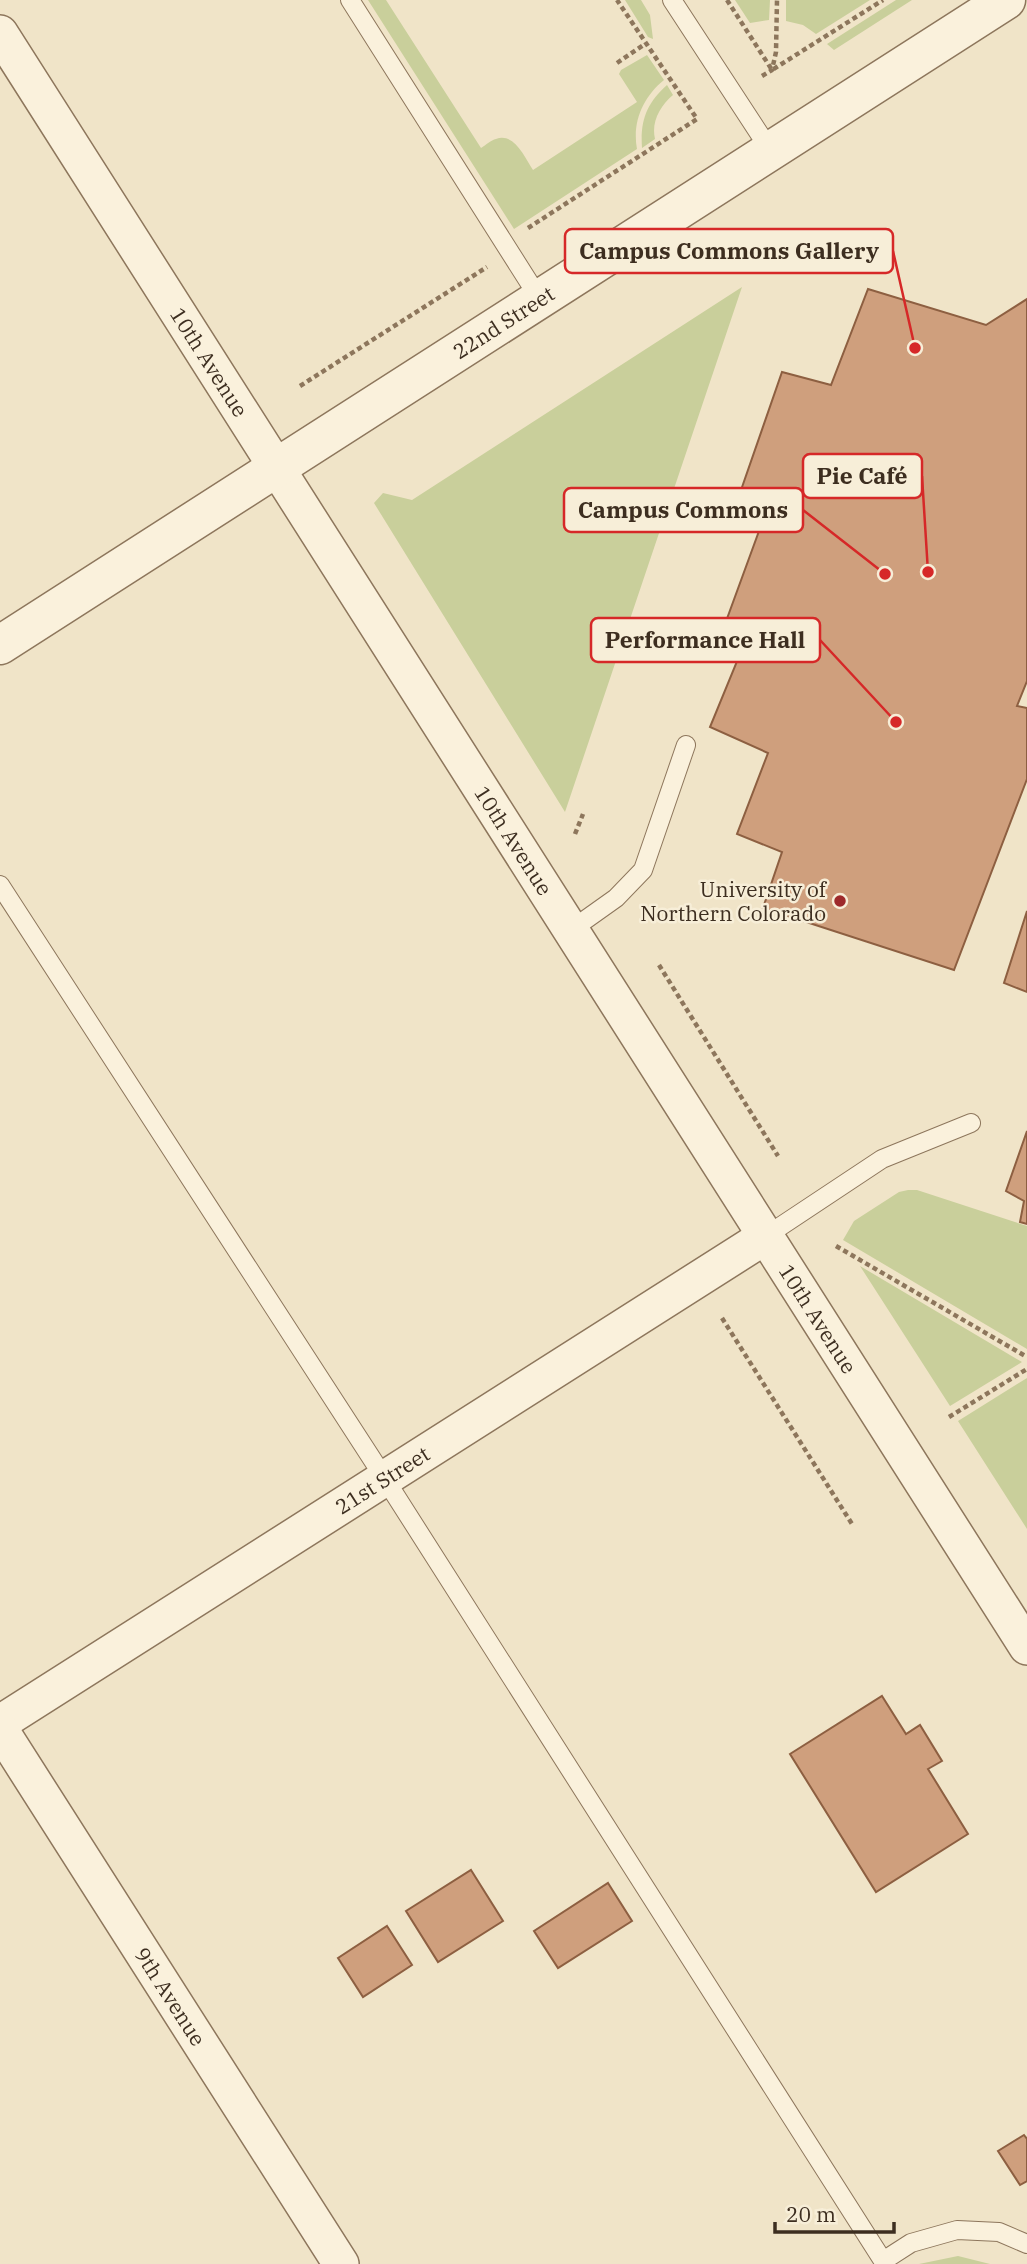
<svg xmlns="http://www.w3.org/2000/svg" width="1027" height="2264" font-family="'IBM Plex Serif',serif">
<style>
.green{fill:#c9cf9b}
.building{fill:#cf9f7d;stroke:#8d5f41;stroke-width:2}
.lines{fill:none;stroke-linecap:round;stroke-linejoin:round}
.service-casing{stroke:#8d765c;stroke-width:20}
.minor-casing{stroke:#8d765c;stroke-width:38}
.tertiary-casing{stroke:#8d765c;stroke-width:41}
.path{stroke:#8d765c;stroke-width:4.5;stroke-dasharray:5 3.5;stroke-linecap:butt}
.service{stroke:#faf1dc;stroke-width:18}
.minor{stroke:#faf1dc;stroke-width:35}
.tertiary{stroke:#faf1dc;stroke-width:38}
.poi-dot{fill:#9e2a2b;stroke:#f7eed8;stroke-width:2.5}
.labels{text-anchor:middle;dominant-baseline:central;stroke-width:5;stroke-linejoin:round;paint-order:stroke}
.street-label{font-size:21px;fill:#3d2e20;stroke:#f7eed8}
.poi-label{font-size:21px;fill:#3d2e20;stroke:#f7eed8;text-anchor:end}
.leader{fill:none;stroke:#d62828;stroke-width:2.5}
.callout-dot{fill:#d62828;stroke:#f7eed8;stroke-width:2.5}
.callout{fill:#f7eed8;stroke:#d62828;stroke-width:2.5}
.callout-label{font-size:23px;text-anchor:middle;font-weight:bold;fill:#3d2e20}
</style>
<rect width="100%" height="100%" fill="#f0e4c8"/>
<path class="green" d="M368,0h18l95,148c5,-3 10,-8 15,-9 18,-7 29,19 37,31l104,-68 -18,-28 2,-4 26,-15 17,25c-21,17 -32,42 -27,69l-123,80z
M625,0h16l9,15 3,24 -5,-2z
M735,0h35l-1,20 -19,3z
M786,0h84l-54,34 -13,-9 -17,-4z
M896,0h16l-78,50 -7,-6z
M667,85l6,10c-13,11 -22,27 -18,44l-13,9c-2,-28 5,-45 25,-63z
M742,287l-177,525 -191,-309 9,-10 29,7z
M908,1190h9l110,36v123l-184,-109 11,-19 45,-29z
M860,1266l162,96 -72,44z
M1027,1378v151l-69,-108z
M958,2256l32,8h-71z"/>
<path class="building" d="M868,289l118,36 41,-26v382l-10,25 10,2v71l-73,191 -191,-62 19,-56 -45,-18 31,-81 -58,-26 28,-68 -21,-13 53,-145 -30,-8 42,-121 49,13z
M1027,911v81l-23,-9z
M1027,1131v93l-7,-2 4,-21 -18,-10z
M882,1696l24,38 14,-9 22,36 -14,8 40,65 -92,58 -86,-138z
M471,1870l32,51 -65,41 -32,-51z
M608,1883l24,38 -74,47 -24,-37z
M387,1926l25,39 -49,32 -25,-39z
M1024,2135l3,4v42l-7,4 -22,-34z"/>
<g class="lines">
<g class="service-casing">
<path id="service" d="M350,0l189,298
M672,0l98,150
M0,885l385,594 500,785
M571,930l45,-32 27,-28 43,-125
M766,1236l116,-77 89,-36
M883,2261l28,-18 46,-13 42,2 28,12"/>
</g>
<g class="minor-casing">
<g id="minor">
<path id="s1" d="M0,33l1027,1614"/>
<path id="s2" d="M0,1723l766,-487"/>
<path id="s3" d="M0,1729l341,535"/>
</g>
</g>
<g class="tertiary-casing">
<g id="tertiary">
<path id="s4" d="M0,645l1006,-645"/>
</g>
</g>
<path class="path" d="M727,0l45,70 111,-70
M617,63l28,-19
M762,76l10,-6 4,-18 1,-52
M528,228l169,-109 -80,-119
M300,386l187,-119
M575,834l8,-20
M659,965l119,191
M836,1246l191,111
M722,1318l130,206
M949,1417l78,-48"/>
<use href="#service" class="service"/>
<use href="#minor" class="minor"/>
<use href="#tertiary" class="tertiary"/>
</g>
<circle class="poi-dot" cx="840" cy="901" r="7"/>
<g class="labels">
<g class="street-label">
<text stroke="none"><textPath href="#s4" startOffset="598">22nd Street</textPath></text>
<text stroke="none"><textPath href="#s1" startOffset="390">10th Avenue</textPath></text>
<text stroke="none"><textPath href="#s1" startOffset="957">10th Avenue</textPath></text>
<text stroke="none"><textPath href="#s1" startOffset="1524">10th Avenue</textPath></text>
<text stroke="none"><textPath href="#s2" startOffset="453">21st Street</textPath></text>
<text stroke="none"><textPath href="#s3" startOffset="317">9th Avenue</textPath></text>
</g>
<g class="poi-label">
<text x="826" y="889">University of<tspan x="826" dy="24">Northern Colorado</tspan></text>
</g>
</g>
<path class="leader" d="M915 348L893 251M928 572L922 476M885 574L803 510M896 722L820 640"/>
<g class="callout-dot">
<circle cx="915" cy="348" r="7"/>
<circle cx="928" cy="572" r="7"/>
<circle cx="885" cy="574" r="7"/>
<circle cx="896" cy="722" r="7"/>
</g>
<g class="callout">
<rect x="565" y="229" width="328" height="44" rx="7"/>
<rect x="803" y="454" width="119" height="44" rx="7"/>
<rect x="564" y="488" width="239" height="44" rx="7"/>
<rect x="591" y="618" width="229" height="44" rx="7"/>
</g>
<g class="callout-label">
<text x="729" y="259">Campus Commons Gallery</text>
<text x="862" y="484">Pie Café</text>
<text x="683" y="518">Campus Commons</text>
<text x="705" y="648">Performance Hall</text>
</g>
<path d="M775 2222v10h119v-10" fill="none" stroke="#3d2e20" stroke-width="3.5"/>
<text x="786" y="2222" font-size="21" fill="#3d2e20" stroke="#f7eed8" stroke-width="5" paint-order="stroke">20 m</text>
</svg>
